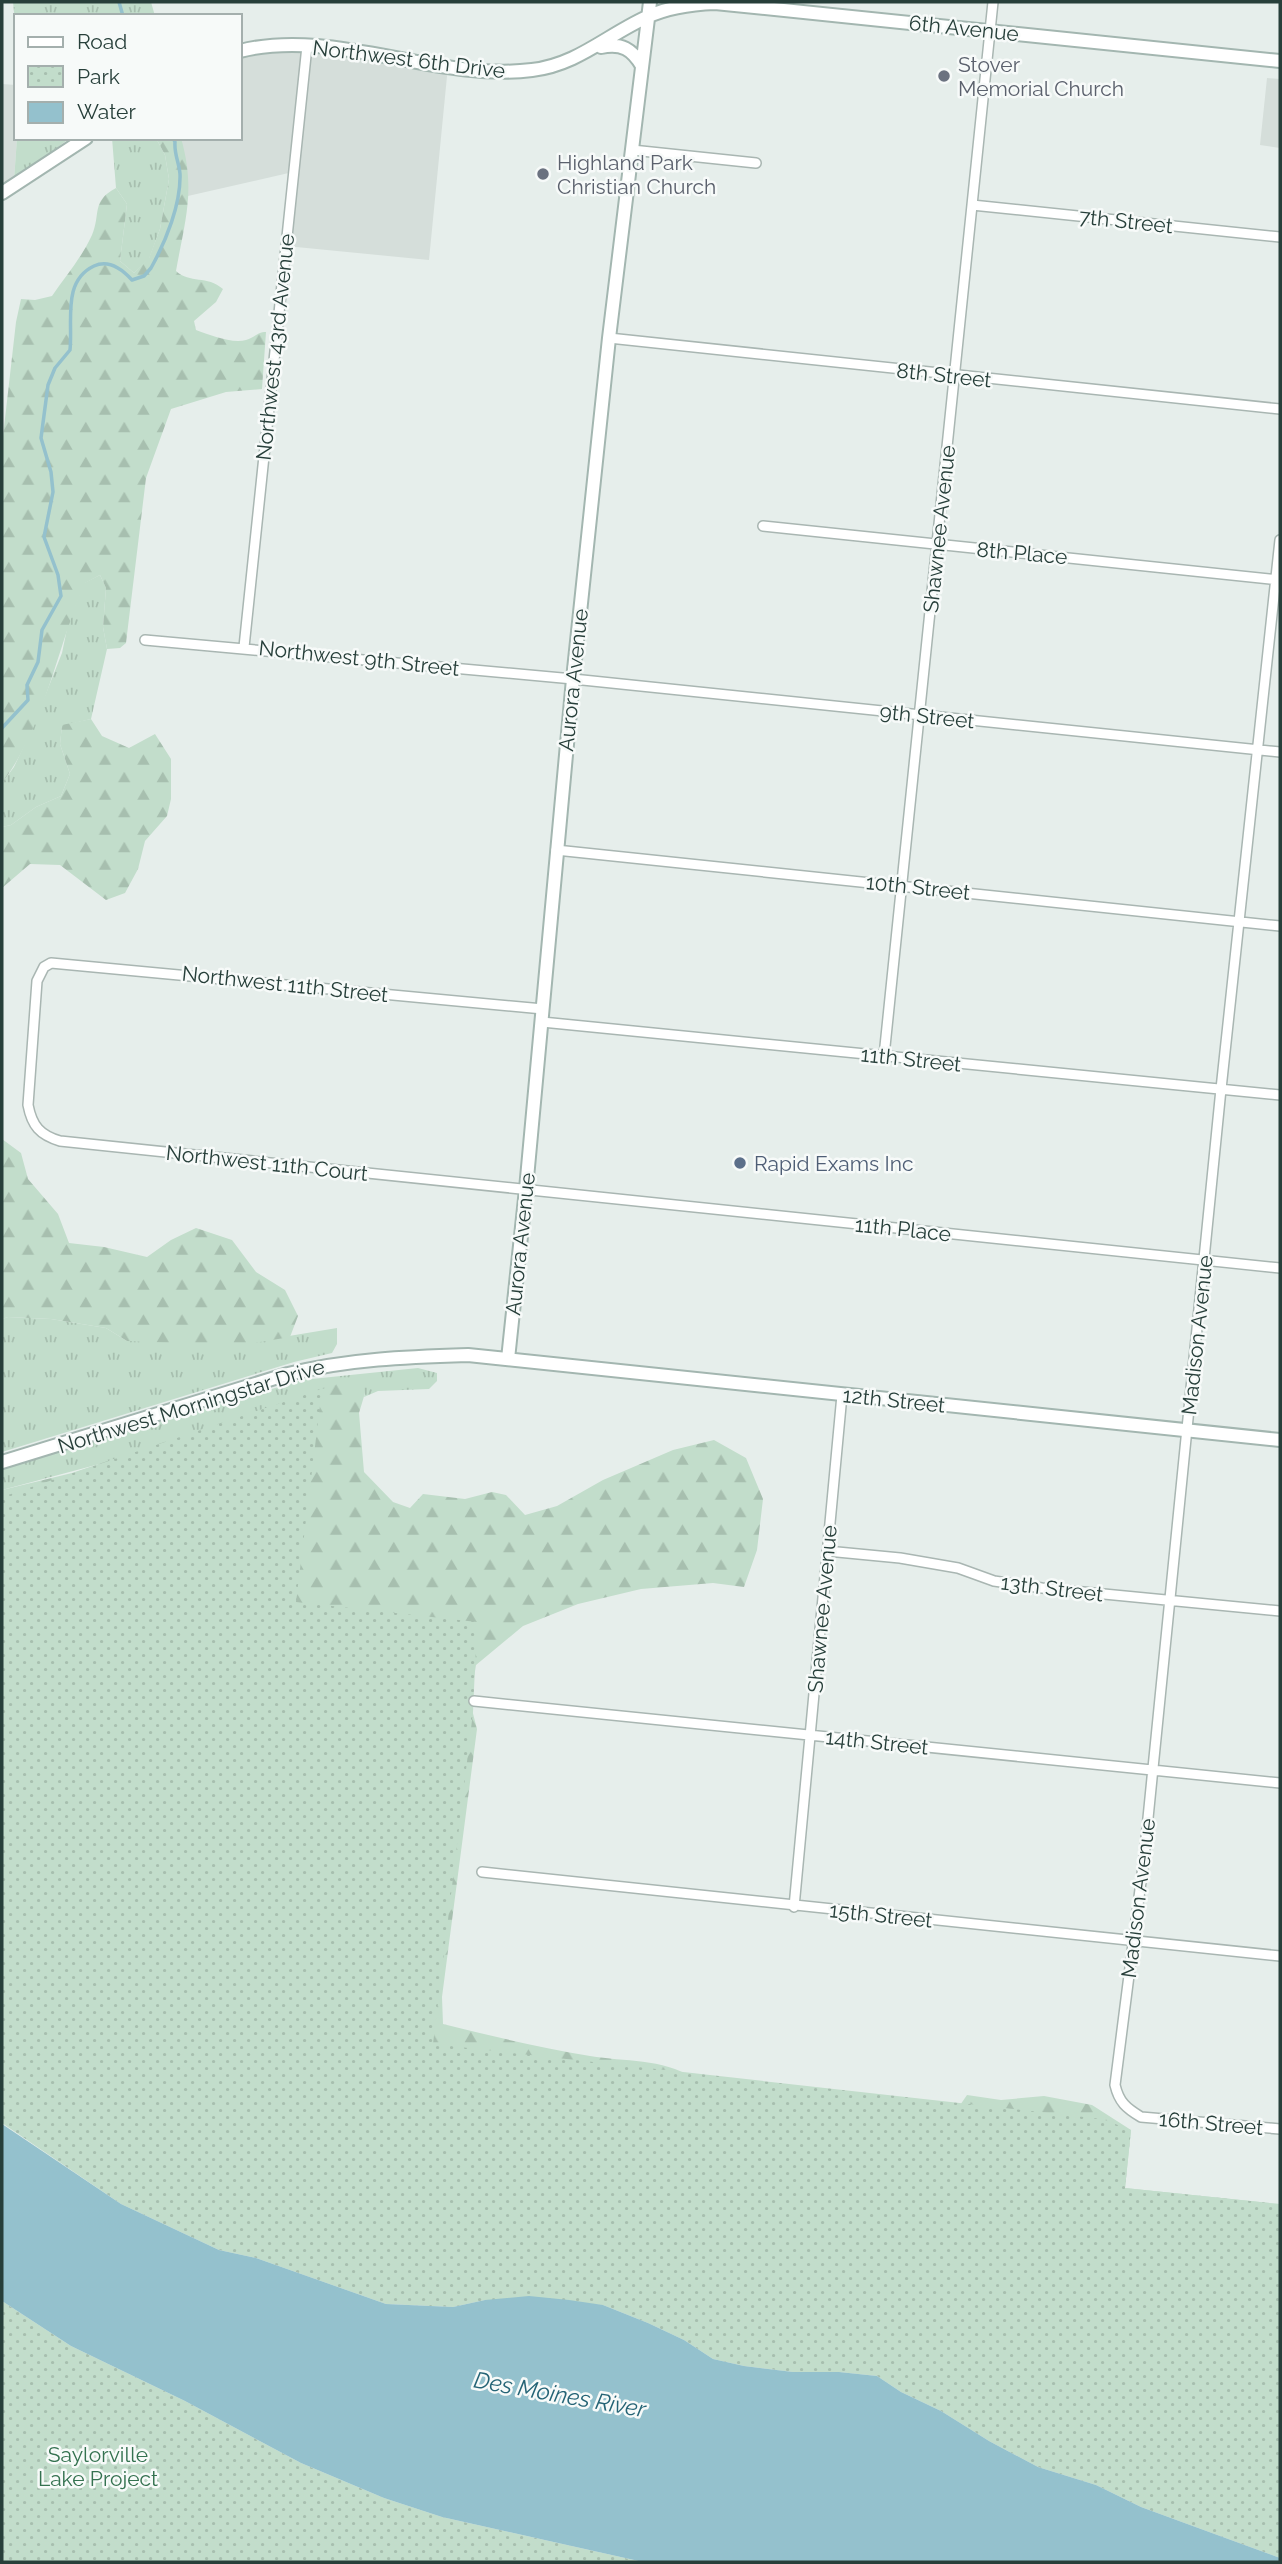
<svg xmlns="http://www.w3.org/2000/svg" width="1282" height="2564" font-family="Raleway,sans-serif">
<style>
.built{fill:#d5deda}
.grass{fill:url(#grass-tufts)}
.forest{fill:url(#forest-firs)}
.park{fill:url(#park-dots)}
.water{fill:#94c1cd}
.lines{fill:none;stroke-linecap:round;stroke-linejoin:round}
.stream{stroke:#94c1cd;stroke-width:3.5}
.street-casing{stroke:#a9b6b2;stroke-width:12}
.secondary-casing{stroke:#a3b6b0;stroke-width:16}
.street{stroke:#fff;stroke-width:9}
.secondary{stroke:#fff;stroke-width:12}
.worship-dot{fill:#6b7280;stroke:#f7faf9;stroke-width:2.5}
.service-dot{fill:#5c6f8a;stroke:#f7faf9;stroke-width:2.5}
.labels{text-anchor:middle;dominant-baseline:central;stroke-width:5;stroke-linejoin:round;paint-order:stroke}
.street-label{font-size:21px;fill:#273f3a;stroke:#f7faf9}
.worship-label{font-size:21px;fill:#5b616d;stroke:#f7faf9;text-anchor:start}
.service-label{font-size:21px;fill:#4e5e75;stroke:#f7faf9;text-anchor:start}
.park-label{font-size:21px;fill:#347250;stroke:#f7faf9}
.water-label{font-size:23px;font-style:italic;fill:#256476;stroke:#f7faf9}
</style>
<defs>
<pattern id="grass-tufts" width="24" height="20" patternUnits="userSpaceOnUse" patternTransform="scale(1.75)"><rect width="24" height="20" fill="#c2ddcb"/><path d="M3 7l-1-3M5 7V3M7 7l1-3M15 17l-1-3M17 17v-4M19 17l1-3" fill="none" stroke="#a7bfaf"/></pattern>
<pattern id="forest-firs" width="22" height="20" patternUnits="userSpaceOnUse" patternTransform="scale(1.75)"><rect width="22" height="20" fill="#c2ddcb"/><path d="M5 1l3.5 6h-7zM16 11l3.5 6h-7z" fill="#a7bfaf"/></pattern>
<pattern id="park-dots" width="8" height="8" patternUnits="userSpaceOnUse" patternTransform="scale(1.75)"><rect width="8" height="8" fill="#c2ddcb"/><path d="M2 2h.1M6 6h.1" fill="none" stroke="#a7bfaf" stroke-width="1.8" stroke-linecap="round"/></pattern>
</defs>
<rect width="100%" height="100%" fill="#e6eeeb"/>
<path class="built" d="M272,47l176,19 -19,194 -143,-14 7,-74 -114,26 -6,-60h67v-87z
M1267,78l13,1v69l-20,-3z
M2,84l14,1 1,53 -3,42 -12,7z"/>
<path class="grass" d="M13,2h138l4,14h-139v16z
M17,138h53l-56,42z
M112,138h44l9,17 4,24 -9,50 -11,30 -15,14 -14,-12 7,-57 -11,-16z
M100,575l6,13 -3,39 4,22 -16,70 -29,7 -2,18 10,30 -9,22 -25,11 -25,18 -9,2v-44l12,-16 18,-38 30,-76 6,-29 16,-41z
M8,1317l43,2 55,9 21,13 144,-2 66,-11v16l-5,9 -38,9 -292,90v-133z
M418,1368l19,5v8l-8,8 -51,2 -14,6 1,-4 -363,97v-21l300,-89z"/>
<path class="forest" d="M156,138h25c15,52 4,82 -5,133 14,13 31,4 47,18l-7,13 -22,19 2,9c14,5 36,14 50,10 8,-2 11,-8 20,-8l-4,57 -36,3 -55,17 -25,69 -20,165 -6,5 -13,1 -4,-22 3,-39 -6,-13 -15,8c-29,66 -39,142 -83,200v-338l14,-123 5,-23 14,1 17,-4c13,-19 30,-39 40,-61 9,-21 -1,-34 24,-47l11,16 -7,57 14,12 15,-15 11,-29 9,-50 -4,-24z
M91,719l11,17 27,12 26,-14 16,25v40l-4,17 -22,25 -7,28 -13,24 -19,7 -46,-35 -30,-1 -28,24v-61l9,-2 25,-18 25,-11 9,-22 -10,-30 2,-19z
M2,1139l19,14 7,26 30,35 11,29 35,4 43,10 24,-17 25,-12 36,12 24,32 29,18 13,26 -8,21 -55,9 -108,-5 -21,-13 -55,-9 -43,-2 -6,2z
M346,1381l16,3 3,9 -6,20 5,59 29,30 17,6 13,-14 42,5 27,-7 14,3 19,20 32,-9 46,-26 70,-30 41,-10 32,18 17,41 -6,51 -13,37 -31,-4 -72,6 -63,15 -55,22 -47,39 -6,37 7,27 -35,268 1,27c48,12 98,24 147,32 35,6 72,2 103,22l263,33 11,-16 34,5 43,-4 48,9 39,25 -6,58 155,16 -795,-60 -483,-516v-138l70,-17z"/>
<path class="park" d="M322,1389l-26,213 181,20 -4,90 -40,332 669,75 29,11 -6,58 155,16v354l-139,-51 -45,-22 -58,-18 -49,-26 -48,-30 -40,-19 -24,-16 -38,-4h-46l-49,-6 -31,-7 -29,-19 -36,-17 -45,-18 -118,-5 -32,7 -67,-3 -130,-46 -37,-8 -98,-46 -119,-81v-626z
M2,2301l69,45 114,55 116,62 83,35 58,19 201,45h-641z"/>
<path class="water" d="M2,2124l119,80 98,46 37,8 130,46 67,3 32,-7 44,-4 40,4 34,5 45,18 36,17 29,19 31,7 49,6h46l38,4 24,16 40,19 48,30 49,26 58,18 45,22 139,51v4h-637l-201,-45 -58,-19 -83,-35 -116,-62 -114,-55 -69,-45z"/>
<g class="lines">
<path class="stream" d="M119,2l4,14
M2,728l26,-28 -1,-15 11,-23 4,-32 19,-34 -3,-21 -14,-38 9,-45 -2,-20 -10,-34 7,-53 7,-17 15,-18c3,-29 -8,-69 24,-84 15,-7 28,3 38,14l12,-4 7,-8c15,-27 30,-64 29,-94 -1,-12 -6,-20 -5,-32l-2,-4"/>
<g class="street-casing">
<path id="street" d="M632,150l124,13
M972,205l308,32
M609,338l671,71
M763,526l517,54
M1280,540l-59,549 -77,769 -29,227c4,17 11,23 26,32l139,12
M145,640l428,39 707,73
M244,647l63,-601
M556,850l724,76
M543,1009l-492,-46 -7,4 -7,14 -9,124c4,21 12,30 32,36l1220,127
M542,1022l738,73
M884,1056l109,-1054
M827,1551l73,7 58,10 36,13 48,7 238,23
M474,1701l806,82
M482,1872l798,84
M794,1907l48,-512"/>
</g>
<g class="secondary-casing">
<path id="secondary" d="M601,47c21,-4 31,2 41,19
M240,51c92,-24 198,31 292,19 45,-5 75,-35 115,-53 21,-10 45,-13 68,-14l565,58
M2,193l84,-55
M508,1359l18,-170 47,-510 36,-341 41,-336
M2,1462l286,-88c61,-15 118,-17 180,-19l812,85"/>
</g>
<use href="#street" class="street"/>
<use href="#secondary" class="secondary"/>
</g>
<g class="worship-dot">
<circle cx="944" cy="76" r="7"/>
<circle cx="543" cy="174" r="7"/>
</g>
<circle class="service-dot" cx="740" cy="1163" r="7"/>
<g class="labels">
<g class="street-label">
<text transform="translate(964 28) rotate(6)">6th Avenue</text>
<text transform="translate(409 59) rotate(7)">Northwest 6th Drive</text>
<text transform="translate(1126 221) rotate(6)">7th Street</text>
<text transform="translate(275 347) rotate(-84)">Northwest 43rd Avenue</text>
<text transform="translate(944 375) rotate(6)">8th Street</text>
<text transform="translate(939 529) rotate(-84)">Shawnee Avenue</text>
<text transform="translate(1022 553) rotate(5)">8th Place</text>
<text transform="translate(359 658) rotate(6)">Northwest 9th Street</text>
<text transform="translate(573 680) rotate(-84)">Aurora Avenue</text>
<text transform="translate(927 716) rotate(6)">9th Street</text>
<text transform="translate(918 887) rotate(6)">10th Street</text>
<text transform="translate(285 984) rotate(6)">Northwest 11th Street</text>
<text transform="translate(911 1059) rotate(6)">11th Street</text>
<text transform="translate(267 1163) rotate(6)">Northwest 11th Court</text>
<text transform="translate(903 1229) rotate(6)">11th Place</text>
<text transform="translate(520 1244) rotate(-84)">Aurora Avenue</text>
<text transform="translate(1197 1335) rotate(-84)">Madison Avenue</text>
<text transform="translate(894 1400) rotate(6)">12th Street</text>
<text transform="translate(191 1406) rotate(-17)">Northwest Morningstar Drive</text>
<text transform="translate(1052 1588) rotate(7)">13th Street</text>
<text transform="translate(822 1609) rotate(-85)">Shawnee Avenue</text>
<text transform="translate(877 1742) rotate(6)">14th Street</text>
<text transform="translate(1138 1898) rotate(-83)">Madison Avenue</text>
<text transform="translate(881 1915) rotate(6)">15th Street</text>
<text transform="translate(1211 2123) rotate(5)">16th Street</text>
</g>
<g class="worship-label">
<text x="958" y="64">Stover<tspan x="958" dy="24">Memorial Church</tspan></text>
<text x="557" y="162">Highland Park<tspan x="557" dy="24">Christian Church</tspan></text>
</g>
<g class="service-label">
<text x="754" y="1163">Rapid Exams Inc</text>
</g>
<g class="park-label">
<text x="98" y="2454">Saylorville<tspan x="98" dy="24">Lake Project</tspan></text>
</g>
<g class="water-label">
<text transform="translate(560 2394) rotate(10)">Des Moines River</text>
</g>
</g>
<rect width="1282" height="2564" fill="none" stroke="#273f3a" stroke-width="7"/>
<rect x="14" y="14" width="228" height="126" fill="#f7faf9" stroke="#a4afad" stroke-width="2"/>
<rect x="28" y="37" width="35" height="10" fill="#ffffff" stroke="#a4afad" stroke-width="2"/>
<text x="77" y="49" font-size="21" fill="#273f3a">Road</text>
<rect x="28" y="66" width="35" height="21" fill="url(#park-dots)" stroke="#a4afad" stroke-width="2"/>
<text x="77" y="84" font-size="21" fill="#273f3a">Park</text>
<rect x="28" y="102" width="35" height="21" fill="#94c1cd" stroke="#a4afad" stroke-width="2"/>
<text x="77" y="119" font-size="21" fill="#273f3a">Water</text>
</svg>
